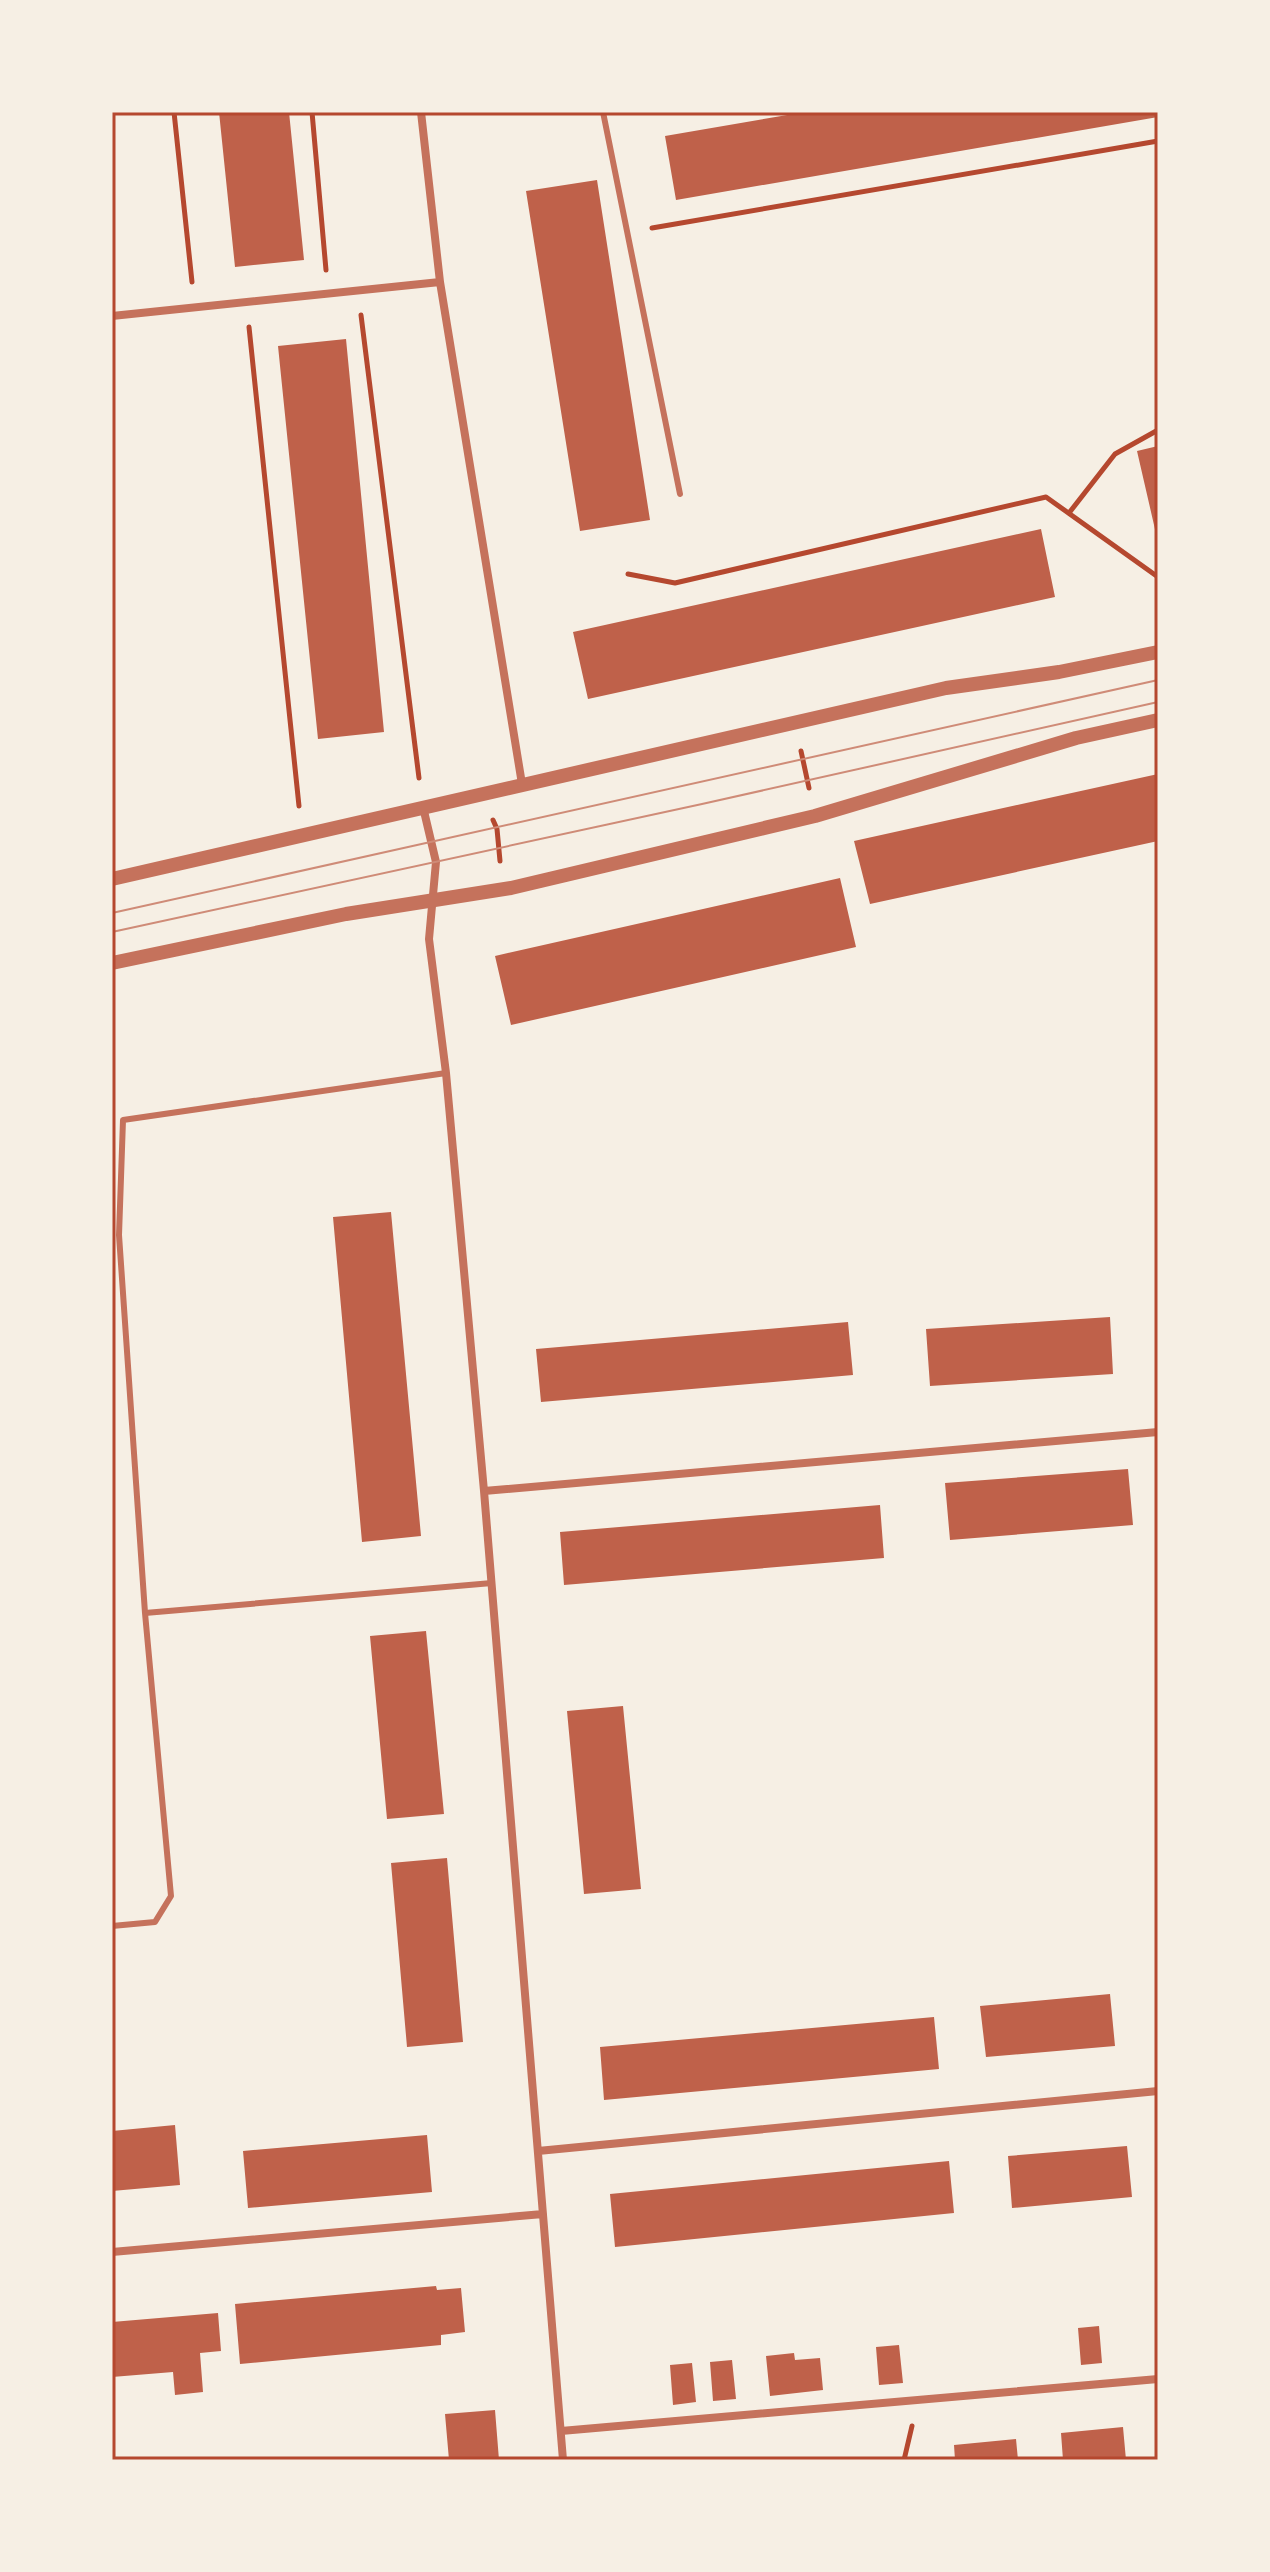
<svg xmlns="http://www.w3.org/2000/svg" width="1270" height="2572" font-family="'Zilla Slab',serif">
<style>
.building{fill:#bf614a}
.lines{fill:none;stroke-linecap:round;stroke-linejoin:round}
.path{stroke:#b5482f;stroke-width:5}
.service{stroke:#c5725c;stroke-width:6}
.minor{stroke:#c5725c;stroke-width:8}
.tertiary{stroke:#c5725c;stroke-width:14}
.tram{stroke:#cf8b77;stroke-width:2}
.neatline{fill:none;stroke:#b5482f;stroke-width:3}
</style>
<rect width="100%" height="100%" fill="#f6efe4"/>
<path class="building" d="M219,112h70l15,148 -69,7z
M805,112h353v5l-482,83 -11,-64z
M597,180l53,340 -70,11 -54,-340z
M346,339l38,393 -66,7 -40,-393z
M1158,446v92h-1l-20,-87z
M1041,529l14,68 -467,102 -15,-67z
M1158,774v67l-288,63 -16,-63z
M840,878l16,69 -345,78 -16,-69z
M391,1212l30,324 -59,6 -29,-325z
M1110,1317l3,57 -183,12 -4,-57z
M848,1322l5,53 -312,27 -5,-53z
M1128,1469l5,56 -183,15 -5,-57z
M880,1505l4,53 -320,27 -4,-53z
M426,1631l18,183 -57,5 -17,-183z
M623,1706l18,183 -57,5 -17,-183z
M447,1858l16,184 -56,5 -16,-184z
M1110,1994l5,52 -129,11 -6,-51z
M934,2017l5,52 -335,31 -4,-53z
M175,2125l5,60 -68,6v-60z
M427,2135l5,57 -184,16 -5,-57z
M1127,2146l5,51 -120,11 -4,-52z
M949,2161l5,52 -339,34 -5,-53z
M436,2286l1,4 24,-2 4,44 -24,3v10l-201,19 -5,-60z
M218,2313l3,38 -21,2 3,39 -28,3 -2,-23 -61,5v-55z
M1099,2326l3,37 -21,2 -3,-37z
M899,2345l4,38 -24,2 -3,-38z
M794,2353l1,7 25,-2 3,32 -53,6 -4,-40z
M732,2360l4,39 -23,2 -3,-39z
M692,2363l4,39 -23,3 -3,-40z
M495,2410l4,50h-50l-4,-46z
M1123,2427l3,33h-63l-2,-27z
M1016,2439l2,21h-63l-1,-15z"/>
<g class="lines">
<path class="path" d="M174,112l18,170
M312,112l14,158
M652,228l506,-87
M361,315l58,463
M249,327l50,479
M1069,513l46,-59 43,-24
M628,574l47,9 371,-86 112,80
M801,751l8,37
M493,820l4,9 3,32
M904,2460l8,-34"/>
<path class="service" d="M603,112l77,382
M145,1613l347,-30
M112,1926l43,-4 16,-26 -26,-283 -26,-378 4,-115 323,-47"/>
<path class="minor" d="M421,112l19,170 82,502
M112,316l328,-34
M423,807l13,55 -7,77 17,134 38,418 79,969
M484,1491l674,-59
M538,2151l620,-60
M112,2252l431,-38
M561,2431l597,-52"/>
<path class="tertiary" d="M112,879l834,-191 113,-16 99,-20
M112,963l234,-49 165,-26 304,-72 261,-78 82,-18"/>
<path class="tram" d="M112,913l1046,-233
M112,932l590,-128 456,-102"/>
</g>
<rect width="1270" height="2572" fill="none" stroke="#f6efe4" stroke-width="228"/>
<rect x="114" y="114" width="1042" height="2344" class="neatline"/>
</svg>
